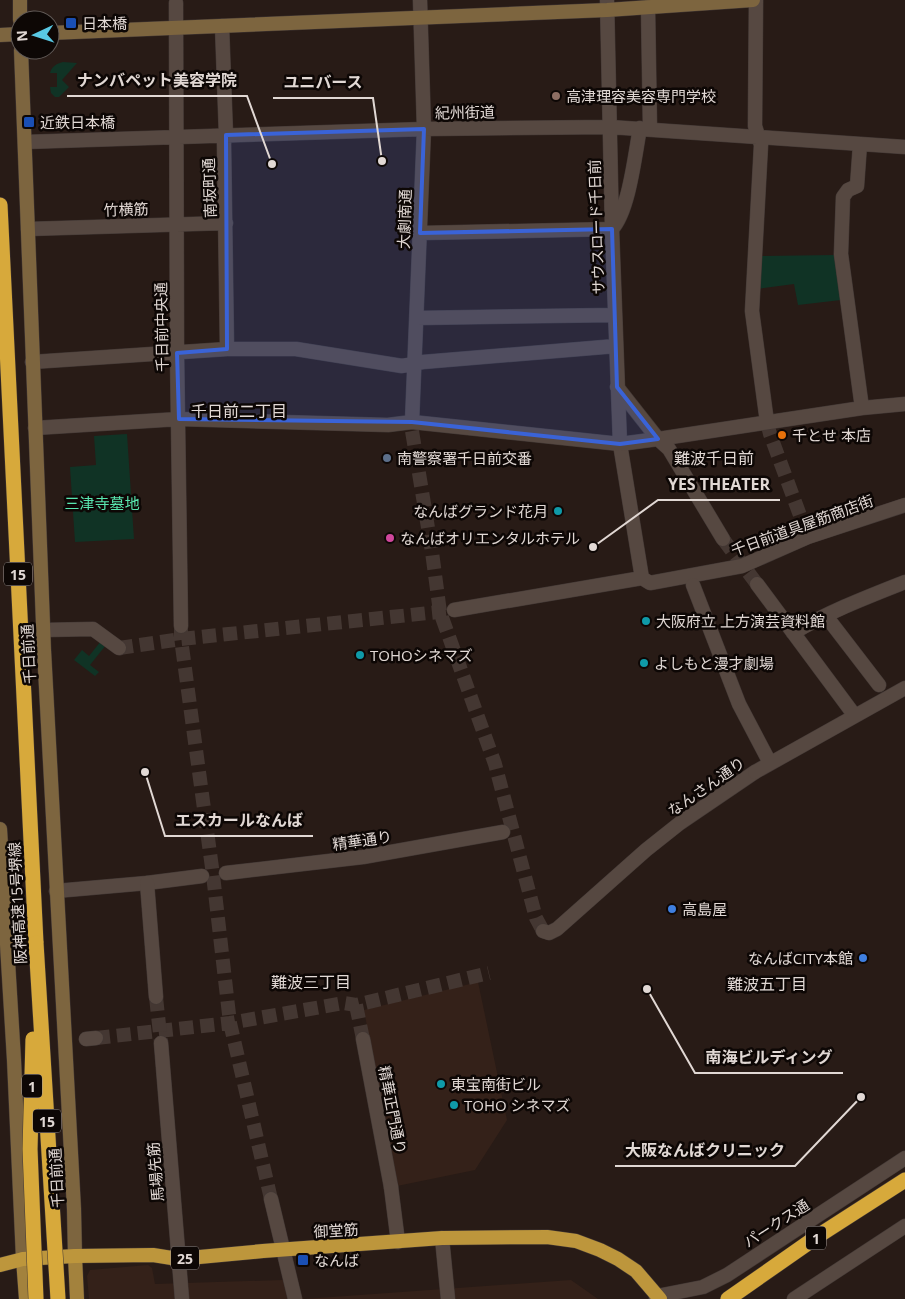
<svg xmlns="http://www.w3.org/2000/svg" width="905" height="1299" font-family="'Open Sans','Noto Sans JP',sans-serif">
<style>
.built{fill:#342119}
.green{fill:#103325}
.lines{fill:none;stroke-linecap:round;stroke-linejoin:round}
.pedestrian-tunnel{stroke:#443732;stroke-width:14;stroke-dasharray:14 7;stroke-linecap:butt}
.minor-tunnel{stroke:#443732;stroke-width:14;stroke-dasharray:14 7;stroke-linecap:butt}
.pedestrian-casing{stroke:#423835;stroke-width:15}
.minor-casing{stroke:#423835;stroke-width:15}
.tertiary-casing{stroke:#423835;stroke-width:15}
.secondary-casing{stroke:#423835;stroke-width:15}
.primary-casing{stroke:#423835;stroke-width:15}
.trunk-casing{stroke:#423835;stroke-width:15}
.motorway-casing{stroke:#423835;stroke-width:16}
.pedestrian{stroke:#564841;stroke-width:14}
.minor{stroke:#564841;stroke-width:14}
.tertiary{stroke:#564841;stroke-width:14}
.secondary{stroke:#7d653f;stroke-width:14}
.primary{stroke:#a3823d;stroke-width:14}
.trunk{stroke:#bd963c;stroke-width:14}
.motorway{stroke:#d7a93b;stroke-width:15}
.motorway-bridge-casing{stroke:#423835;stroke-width:16;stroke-linecap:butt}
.motorway-bridge{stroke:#d7a93b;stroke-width:15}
.marked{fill:#3a63d7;fill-opacity:0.2;stroke:#3a63d7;stroke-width:4;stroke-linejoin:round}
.transit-dot{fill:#1a4fb4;stroke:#0d0705;stroke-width:2}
.education-dot{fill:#8d6e63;stroke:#0d0705;stroke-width:2}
.food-dot{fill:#e8710a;stroke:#0d0705;stroke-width:2}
.service-dot{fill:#5c6f8a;stroke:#0d0705;stroke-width:2}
.culture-dot{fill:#0f9aa8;stroke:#0d0705;stroke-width:2}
.hotel-dot{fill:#d1479c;stroke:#0d0705;stroke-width:2}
.shop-dot{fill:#3f7fe0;stroke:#0d0705;stroke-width:2}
.labels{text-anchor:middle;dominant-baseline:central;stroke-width:5;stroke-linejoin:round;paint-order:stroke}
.shield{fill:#0d0705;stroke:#a19996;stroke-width:1}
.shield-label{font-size:14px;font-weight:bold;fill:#e1d8d4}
.poi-label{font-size:15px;fill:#e1d8d4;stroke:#0d0705;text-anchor:start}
.street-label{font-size:15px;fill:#e1d8d4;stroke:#0d0705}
.park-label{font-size:15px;fill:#59e6af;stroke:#0d0705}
.neighbourhood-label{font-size:16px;fill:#e1d8d4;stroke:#0d0705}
.leader{fill:none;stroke:#e1d8d4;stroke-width:2}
.callout-dot{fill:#e1d8d4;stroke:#0d0705;stroke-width:2}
.callout-label{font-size:16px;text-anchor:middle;font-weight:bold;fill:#e1d8d4;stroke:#0d0705;stroke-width:5;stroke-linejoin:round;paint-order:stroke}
</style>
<rect width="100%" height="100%" fill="#281b16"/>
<path class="built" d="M478,982l29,138 -32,50 -78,16 -33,-176z
M148,1265l4,3 3,16 128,-4 21,19 267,-19 27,19h-509l-2,-23 3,-6z"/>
<path class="green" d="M63,62l14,1 -15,17 7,7 -10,10h-4l-4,-4 -1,-6h7v-14h-7c2,-7 6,-9 13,-11z
M835,255l6,45 -43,5 -4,-21 -37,5 1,-33z
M127,434l7,105 -59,3 -5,-75 26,-2 -2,-29z
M101,641l5,4 -16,20 9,7 -4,4 -21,-16 8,-10 7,6z"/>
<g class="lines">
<path class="pedestrian-tunnel" d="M412,431l20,121 8,60 55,152 41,154 7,13
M181,626v13l32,236 17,148 41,176
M119,648l62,-9 267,-28
M356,1005l7,34
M96,1038l134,-15 114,-20 12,2 133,-32"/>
<path class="minor-tunnel" d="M767,422l3,12 38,103
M723,539l34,45
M156,997l5,46"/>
<g class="pedestrian-casing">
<path id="pedestrian" d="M620,444l22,134
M454,610l188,-32 8,5 92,-17 66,-29 97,-32
M226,873l137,-16 140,-25
M56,891l91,-8 55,-7
M543,931l6,2 8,-4 89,-79 34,-27 75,-51
M86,1039l10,-1
M363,1039l28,148"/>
</g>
<g class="minor-casing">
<path id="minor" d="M607,0l5,229 8,215
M756,0l-1,126 6,19 -9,166 15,111
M176,3l1,350 4,273
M648,7l2,122
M222,26l4,109 -2,8 3,206
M25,142l399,-13 186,-2 295,20
M860,144l-3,42 -9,4 -5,7 -2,57 21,154
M28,229l198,-6
M420,233l192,-4c17,-18 23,-75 28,-101
M417,318l198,-3
M32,362l195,-13h69l106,17 21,-4 193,-16
M617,387l41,52 11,10 54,90
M412,422l12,-293 -4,-129
M35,428l144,-9 209,6 24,-3 208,22 38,-5 204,-31 43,-4
M757,584l98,132
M693,585l46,119 31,59
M826,616l53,69
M43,630l50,-1 26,19
M793,633c35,-21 74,-36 112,-51
M755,772l150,-84
M147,883l9,114
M161,1043l21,256
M391,1187l7,55
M271,1199l24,100
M442,1238l6,61
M794,1299l111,-73"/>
</g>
<g class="tertiary-casing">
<path id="tertiary" d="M656,1299l1,-3 46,-9 24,-12 178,-117"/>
</g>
<g class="secondary-casing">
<path id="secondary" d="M20,0v20
M50,33l557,-23 146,-10
M0,35l20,-1
M21,50l23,600 30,559 1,47
M0,829l14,231 9,199"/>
</g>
<g class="primary-casing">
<path id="primary" d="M75,1256l2,43
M23,1259l3,40"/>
</g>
<g class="trunk-casing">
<path id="trunk" d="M0,1265l23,-6 52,-3 78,-1 25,4 85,-8 179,-13 105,-1 29,4 24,9 18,9 18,12 24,28"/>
</g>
<g class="motorway-casing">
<path id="motorway" d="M0,205l36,738
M728,1299l90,-63 87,-56"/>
</g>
<use href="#pedestrian" class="pedestrian"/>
<use href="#minor" class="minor"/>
<use href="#tertiary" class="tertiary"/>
<use href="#secondary" class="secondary"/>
<use href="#primary" class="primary"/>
<use href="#trunk" class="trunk"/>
<use href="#motorway" class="motorway"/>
<g class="motorway-bridge-casing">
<path id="motorway-bridge" d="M36,943l22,356
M33,1039l-3,110 6,150"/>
</g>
<use href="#motorway-bridge" class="motorway-bridge"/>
</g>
<path class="marked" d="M424,129l-4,104 192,-4 5,158 41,52 -38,5 -208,-22 -233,-3 -2,-66 50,-4 -1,-214z"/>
<g class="transit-dot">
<rect x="65" y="17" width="12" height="12" rx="2.5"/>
<rect x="23" y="116" width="12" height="12" rx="2.5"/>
<rect x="297" y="1254" width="12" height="12" rx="2.5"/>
</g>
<circle class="education-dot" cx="556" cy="96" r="5"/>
<circle class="food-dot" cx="782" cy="435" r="5"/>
<circle class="service-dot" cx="387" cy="458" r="5"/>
<g class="culture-dot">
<circle cx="558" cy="511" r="5"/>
<circle cx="646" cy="621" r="5"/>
<circle cx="360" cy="655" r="5"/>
<circle cx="644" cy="663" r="5"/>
<circle cx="441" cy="1084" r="5"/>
<circle cx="454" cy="1105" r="5"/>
</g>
<circle class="hotel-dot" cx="390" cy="538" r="5"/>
<g class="shop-dot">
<circle cx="672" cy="909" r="5"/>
<circle cx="863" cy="958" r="5"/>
</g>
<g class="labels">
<g class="shield">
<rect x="4" y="562.5" width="28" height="23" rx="4"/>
<rect x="22" y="1074.5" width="20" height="23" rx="4"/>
<rect x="33" y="1109.5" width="28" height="23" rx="4"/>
<rect x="806" y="1226.5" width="20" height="23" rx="4"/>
<rect x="171" y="1246.5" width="28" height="23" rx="4"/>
</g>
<g class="shield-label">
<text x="18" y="574">15</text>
<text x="32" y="1086">1</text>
<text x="47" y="1121">15</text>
<text x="816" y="1238">1</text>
<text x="185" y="1258">25</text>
</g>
<g class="poi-label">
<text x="82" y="23">日本橋</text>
<text x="566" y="96">高津理容美容専門学校</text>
<text x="40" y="122">近鉄日本橋</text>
<text x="792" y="435">千とせ 本店</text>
<text x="397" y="458">南警察署千日前交番</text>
<text x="548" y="511" text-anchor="end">なんばグランド花月</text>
<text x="400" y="538">なんばオリエンタルホテル</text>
<text x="656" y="621">大阪府立 上方演芸資料館</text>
<text x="370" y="655">TOHOシネマズ</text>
<text x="654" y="663">よしもと漫才劇場</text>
<text x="682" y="909">高島屋</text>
<text x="853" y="958" text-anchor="end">なんばCITY本館</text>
<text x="451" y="1084">東宝南街ビル</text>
<text x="464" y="1105">TOHO シネマズ</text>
<text x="314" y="1260">なんば</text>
</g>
<g class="street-label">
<text transform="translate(465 112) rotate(-1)">紀州街道</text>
<text transform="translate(209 188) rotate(-92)">南坂町通</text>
<text transform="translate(126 209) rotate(-2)">竹横筋</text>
<text transform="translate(404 219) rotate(-88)">大劇南通</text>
<text transform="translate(596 227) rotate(-92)">サウスロード千日前</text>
<text transform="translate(161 327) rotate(-91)">千日前中央通</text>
<text transform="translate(802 525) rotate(-20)">千日前道具屋筋商店街</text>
<text transform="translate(28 654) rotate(-93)">千日前通</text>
<text transform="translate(706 786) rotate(-35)">なんさん通り</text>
<text transform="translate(362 840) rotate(-8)">精華通り</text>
<text transform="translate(17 903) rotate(-93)">阪神高速15号堺線</text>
<text transform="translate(393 1110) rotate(79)">精華正門通り</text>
<text transform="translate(155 1172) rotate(-95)">馬場先筋</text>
<text transform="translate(56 1178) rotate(-93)">千日前通</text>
<text transform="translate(776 1223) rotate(-33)">パークス通</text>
<text transform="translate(336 1230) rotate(-3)">御堂筋</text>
</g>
<g class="park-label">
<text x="102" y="503">三津寺墓地</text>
</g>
<g class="neighbourhood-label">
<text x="239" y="411">千日前二丁目</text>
<text x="714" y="458">難波千日前</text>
<text x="311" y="982">難波三丁目</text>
<text x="767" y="984">難波五丁目</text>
</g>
</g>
<path class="leader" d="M272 164L247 96H67M382 161L373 98H273M593 547L658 500H780M145 772L165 836H313M647 989L695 1073H843M861 1097L795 1166H615"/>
<g class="callout-dot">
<circle cx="272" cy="164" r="5"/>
<circle cx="382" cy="161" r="5"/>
<circle cx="593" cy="547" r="5"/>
<circle cx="145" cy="772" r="5"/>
<circle cx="647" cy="989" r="5"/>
<circle cx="861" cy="1097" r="5"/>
</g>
<g class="callout-label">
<text x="157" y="86">ナンバペット美容学院</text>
<text x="323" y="88">ユニバース</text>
<text x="719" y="490">YES THEATER</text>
<text x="239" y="826">エスカールなんば</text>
<text x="769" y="1063">南海ビルディング</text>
<text x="705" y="1156">大阪なんばクリニック</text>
</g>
<g transform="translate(35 35) rotate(266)"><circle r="24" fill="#0d0705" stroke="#625b58"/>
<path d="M0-4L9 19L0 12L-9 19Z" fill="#59c8e4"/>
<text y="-8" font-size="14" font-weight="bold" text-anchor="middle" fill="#e1d8d4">N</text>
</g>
</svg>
